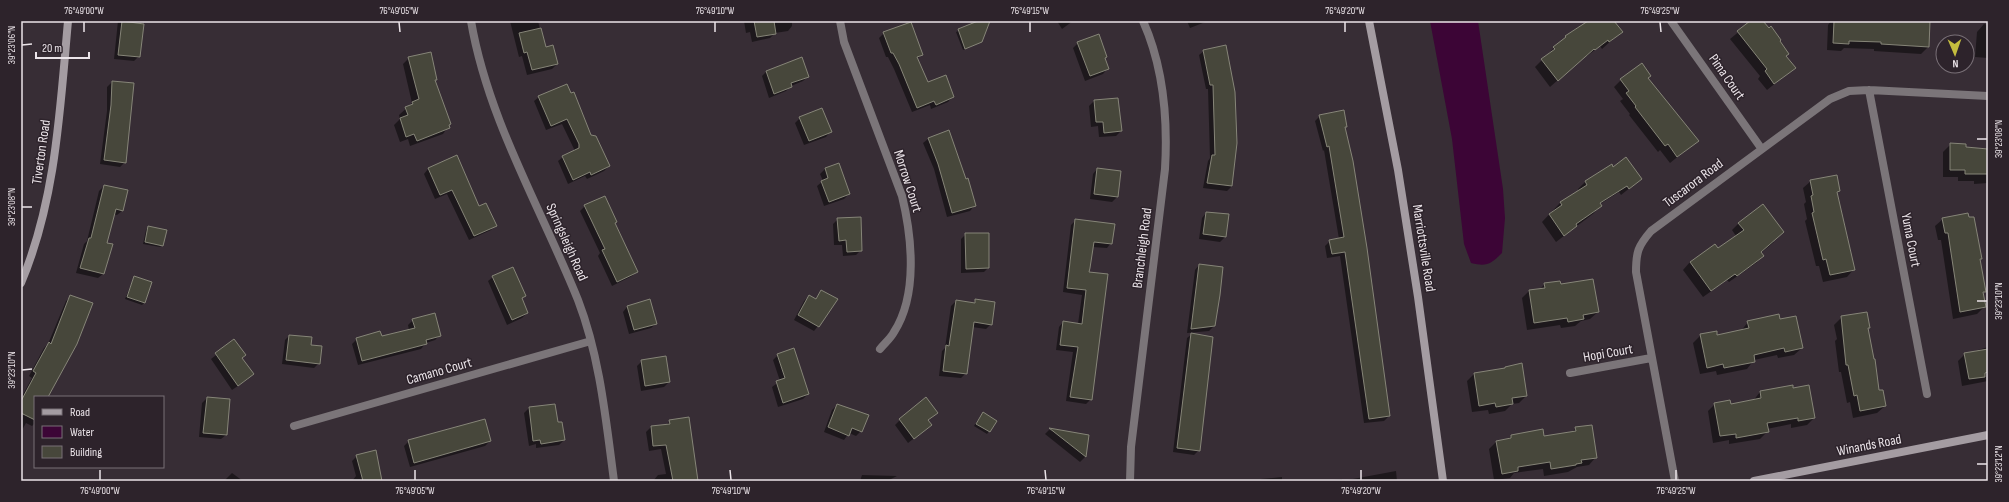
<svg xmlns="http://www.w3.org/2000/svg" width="2009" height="502" font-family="'Sofia Sans Condensed',sans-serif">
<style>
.water{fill:#3c0536}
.shadow{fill:#0007}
.building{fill:#47473b;stroke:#868578}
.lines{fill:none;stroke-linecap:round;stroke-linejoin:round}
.street{stroke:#7b7579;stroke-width:8}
.secondary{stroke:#a49ca2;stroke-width:8}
.ticks{fill:none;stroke:#ebe4e9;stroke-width:1.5}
.labels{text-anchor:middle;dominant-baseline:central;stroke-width:3;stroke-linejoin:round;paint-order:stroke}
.street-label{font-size:14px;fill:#ebe4e9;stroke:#2d232b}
.neatline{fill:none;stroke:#ebe4e9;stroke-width:1.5}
.ticks-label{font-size:10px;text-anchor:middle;fill:#ebe4e9}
</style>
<rect width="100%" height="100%" fill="#372d35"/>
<path class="water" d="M1430,21h48l25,168 2,29 -3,35c-11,11 -15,14 -31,10l-7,-19 -12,-105z"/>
<path class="shadow" d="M118,21h25l-4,35 -5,5 -20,-2z
M510,21h28l7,28 12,15 -5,5 -25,6 -5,-19 -3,1z
M744,21h48v5l-4,5 -13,2 -5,5 -18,4 -2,-10 -4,1z
M981,21h7l-7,20 -18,9 -7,-18z
M1057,21h16l-11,8z
M1187,21h21l-18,7z
M1589,21h24l8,11 -19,17 -2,-3 -13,10 -1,-1 -36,32 -15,-20 19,-19 24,-21 1,2z
M1752,21h10l17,20 6,15 9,12 -27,22 -9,-11 2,-3 -30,-37z
M1831,21l98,1 -1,25 -7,7 -47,-3v-2l-30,-1 -3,3 -14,-1 1,-25z
M1984,24l4,1v33l-13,-1 2,-25z
M884,33l38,21 -5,5 11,25 24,13 -4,5 -17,7 -1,-4 -18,7 -18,-43 -6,-12h-2l-7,-19z
M1078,43l28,14 -2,2 3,10 -4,5 -18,7 -12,-33z
M1225,46l7,140 -5,5 -24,-3 5,-27 2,-3 -2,-69h-2l-7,-34 5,-4z
M409,58l27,22 -1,1 15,43 -7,10 -33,12 -2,-7 -8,3 -6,-17 6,-6 -1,-4 13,-12 -9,-39z
M766,72l42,4 -5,5 -12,5 -5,5 -17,7 -7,-22z
M1647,78l50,63 -27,22 -10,-13 -2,2 -29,-37 1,-1 -10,-13 3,-2 -9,-12 7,-7z
M112,82l21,2 -8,78 -5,5 -20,-3 7,-53v-24z
M539,97l52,39 18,30 -5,5 -17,8 -2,-3 -17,8 -10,-23 5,-4 11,-6v-2l-12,-25 -16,6 -12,-29z
M1117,99l4,32 -5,5 -17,1 -1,-11 -7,1 -2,-21 5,-5z
M1320,116l24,12 45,288 -5,5 -20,2 -24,-167 -13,2 -2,-12 5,-5 9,-2 -15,-89 -1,1 -8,-30z
M800,118l30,14 -4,5 -22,8 -9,-22z
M948,131l26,75 -4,5 -23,6 -13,-48 -11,-26 5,-4z
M1951,144l14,4h23v35l-14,1v-3h-16v-4h-15v-25z
M838,164l11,30 -5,5 -20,7 -7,-20 6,-5 -3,-7 5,-5z
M1611,165l2,3 28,11 -20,16 -2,-3 -19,12 -6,9 -38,29 -14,-20 18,-19 19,-12 -1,-2 7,-7z
M428,169l50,38 17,18 -4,5 -22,10 -22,-46 -12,5 -11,-25z
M1097,169l20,28 -5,5 -22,-3 3,-25z
M1811,181l28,10 -2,3 17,75 -7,8 -24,5 -4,-16h-3l-11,-45 2,-2 -3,-15 2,-2 -3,-14z
M104,186l18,25 -5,4 -4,-1 -8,29 -2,31 -5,4 -22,-5 8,-29 3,-3 12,-50z
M585,206l31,16 -1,1 22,49 -5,4 -20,10 -14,-30 2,-3 -20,-42z
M1206,213l19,24 -5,5 -21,-3 3,-21z
M838,219l23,31 -5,5 -13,1 -1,-11h-8l-1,-21z
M1943,219l38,40 -1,1 5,31 -3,3 2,13 -7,7 -24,5 -12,-79h-3l-3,-14z
M1076,220l35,23 -4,5 -15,-1 -3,21 2,131 -5,5 -20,-3 7,-49 -17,-2 3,-23 4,-5 15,2 4,-29 -19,-3 8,-67z
M1739,223l35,19 -13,11 2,3 -7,7 -27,19 -2,-2 -24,17 -20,-27 7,-8 28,-12 18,-14 -4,-6z
M148,227l14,18 -2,2 -17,-3 3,-14z
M966,234l22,34 -4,4 -23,1v-34z
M1199,265l15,61 -5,5 -22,2 8,-63z
M134,277l10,26 -2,2 -17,-6z
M493,277l28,22 6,14 -5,5 -15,7 -19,-44z
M1545,284l15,2 38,26 -8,7 -9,2 -6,5 -14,2 -1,-3 -33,5 -5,-32 7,-7 11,-2z
M822,291l-4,35 -4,5 -20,-11 10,-19 5,-5 6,3z
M71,296l-24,101h-12v26l-3,3 -6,-3 -5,9v-34l11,-20 -3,-2 15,-28 4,-4 18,-43z
M976,300l15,24 -5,5 -14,-2 -6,46 -5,5 -22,-2 3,-25 3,-3 6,-42 5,-5 17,2z
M627,307l29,17 -5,4 -22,6 -6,-22z
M1842,317l27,10 -2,2 11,63 7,14 -8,7 -24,5 -3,-16 -3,1 -6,-31h-2l-4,-31 2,-2 -3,-14z
M413,320l27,15 -5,5 -9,3 -5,6 -63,16 -6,-21 5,-5 24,-2 28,-7 -1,-5z
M1748,322l54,26 -8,7 -16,3 -1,-3 -23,5 -7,9 -30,6 -1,-4 -16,3 -7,-31 8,-8 15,1 25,-5z
M1192,334l7,116 -5,5 -21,-3 14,-114z
M289,336l21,10 9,17 -5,5 -32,-4 3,-24z
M234,341l14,38 -16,11 -21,-31z
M1988,347v34l-26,5 -4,-25 7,-7z
M778,355l30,39 -5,5 -25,8 -6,-20 8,-6 -7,-21z
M642,361l27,21 -5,5 -23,4 -4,-25z
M1474,374l52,22 -7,7 -7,1 -7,7 -16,3 -1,-4 -16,2 -5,-31z
M1792,389l22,29 -7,7 -16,3v-4l-24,5 1,2 -8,8 -31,5v-4l-16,3 -5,-32 7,-7 15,1 23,-4 7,-9z
M207,398l19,37 -5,4 -22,-2 3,-34z
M554,405l3,18 7,17 -5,5 -23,3v-4l-7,2 -5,-33 5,-5z
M837,405l24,26 -5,5 -7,-3 -5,7 -20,-8 8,-22z
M936,413l-9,8 4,4 -23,18 -13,-18 5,-5z
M981,415l15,6 -9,13 -13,-8z
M670,421l27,60h-44l5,-6 8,-1 -5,-25 -12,2 -3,-19 5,-5 14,-1z
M1576,428l20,29 -7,8 -12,2 -9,5 -24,4 -1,-7 -29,4 -4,5 -16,2 -5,-31 7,-7 11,-2 4,-4 33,1 27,-4z
M1049,430l39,6 -3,21 -5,5 -35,-28z
M409,441h81l-5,5 -75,21 -6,-21z
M375,451l6,30h-29l4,-5 -4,-15 5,-5z
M1396,471l1,10h-73l18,-2v2z
M232,473l11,8h-19z
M862,475l35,1 -10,5h-27z
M1282,477v4h-23l2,-2z"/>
<path class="building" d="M122,21l22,3 -4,33 -22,-2z
M754,21h20l2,13 -19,3z
M978,21h12l-8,21 -17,7 -7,-20z
M1588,21h26l9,11 -14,10 -1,-2 -13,10 -1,-1 -36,32 -17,-22 14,-10 -2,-2 13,-10 -1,-1z
M1750,21h13l6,7 2,-2 10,14 -1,1 9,13 -3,2 10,12 -22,16 -9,-13 2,-2 -30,-38z
M1834,21h96l-1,26 -48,-3v-2l-32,-1v3l-16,-1z
M911,22l12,33 -6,2 11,25 18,-7 8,22 -18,8 -2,-4 -17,7 -18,-44 -6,-11h-2l-8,-21z
M541,28l5,19 7,-2 5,19 -26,6 -5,-18 -3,1 -5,-20z
M1099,34l8,23 -2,1 4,11 -19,7 -13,-34z
M1226,45l9,47 2,51 -5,43 -25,-3 5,-28h3l-2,-70h-3l-7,-35z
M431,52l6,28h-2l16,44 -2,1 1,3 -33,13 -3,-7 -8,3 -6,-19 8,-3 -3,-8 8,-3 -1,-2 7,-3 -11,-42z
M802,57l7,20 -18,6 1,4 -18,7 -8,-23z
M1642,63l9,13 -3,2 51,63 -22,16 -9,-13 -3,2 -30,-39 1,-1 -10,-13 3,-2 -9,-12z
M112,81l22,2 -8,80 -22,-3 7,-55z
M567,84l4,9 3,-1 17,43 5,1 14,30 -19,9 -1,-3 -17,8 -11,-24 17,-8v-4l-12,-25 -16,7 -13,-30z
M1118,98l4,33 -18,2 -1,-11h-7l-2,-22z
M822,108l10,24 -23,9 -10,-24z
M1344,110l3,17h-2l8,34 14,87 23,168 -21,3 -24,-167 -13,2 -3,-14 15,-3 -15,-91 -2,1 -8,-32z
M949,130l17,49 2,-1 8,28 -24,7 -14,-49 -10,-26z
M1950,143l16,1v3l22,2v25h-23v-4h-15z
M457,155l22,51 7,-3 11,23 -23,10 -22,-46 -12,5 -12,-27z
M1626,157l16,22 -13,10 -2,-3 -27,17 2,3 -26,18 1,2 -13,10 -15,-22 13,-9 -2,-3 27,-17 -2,-4 27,-17 1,3z
M839,163l11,31 -21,8 -8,-21 7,-3 -3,-10z
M1097,168l24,3 -3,26 -24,-3z
M1837,175l3,16 -3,1 18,78 -25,5 -4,-16 -3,1 -11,-47 2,-1 -3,-16 2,-1 -3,-15z
M104,185l24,5 -5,21 -7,-2 -9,34 6,1 -9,30 -24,-6 9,-30h2z
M605,196l12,26 -2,1 23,49 -21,10 -15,-32 3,-1 -21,-44z
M1763,204l21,28 -23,20 3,4 -27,20 -2,-2 -24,17 -21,-29 25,-18 3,4 26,-18 -6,-7z
M1206,212l23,2 -3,23 -23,-3z
M1968,213l1,4h5l8,42h-2l6,33h-3l3,15 -26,5 -12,-79h-3l-3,-15z
M861,217l1,34 -15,1 -1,-12 -7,1 -2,-23z
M1075,219l40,5 -3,20 -18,-2 -4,26 -1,4 19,2 -16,126 -22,-3 8,-50 -18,-2 3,-24 19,3 4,-34 -19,-2z
M148,226l19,4 -4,16 -18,-4z
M965,233h24v35l-23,1z
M1199,264l24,3 -3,28 -5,31 -24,3z
M513,267l13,29 -4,2 6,15 -16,7 -20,-44z
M134,276l18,6 -7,21 -18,-6z
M1593,279l6,33 -16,3 1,4 -16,3 -1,-4 -33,5 -5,-33 16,-2 -1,-5 16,-2 1,3z
M821,290l17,9 -19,28 -21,-12 11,-20 7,4z
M70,295l23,8 -16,41 -29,53h-13v23l-14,-7v-12l15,-28 -3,-2 16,-29 2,2z
M650,299l7,25 -23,6 -7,-24z
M975,299l20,3 -3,23 -18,-3 -7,52 -24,-3 3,-26 3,1 7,-46 19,3z
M1867,312l3,16h-2l6,31h1l4,31h4l3,16 -26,5 -3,-16 -3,1 -6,-31h-2l-5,-49z
M435,313l6,23 -15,4 1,4 -65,17 -6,-23 24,-7 2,5 33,-8 -3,-9z
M1779,314l1,5 16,-3 7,32 -18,4 -1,-4 -30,7 1,7 -31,6 -1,-4 -16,4 -7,-34 17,-3v4l32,-7 -2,-7z
M1191,333l22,4 -13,114 -23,-3z
M289,335l23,2 -1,8 11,1 -2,18 -34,-4z
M234,339l12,16 -4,3 12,16 -16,12 -23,-33z
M794,348l15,46 -26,9 -7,-22 9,-3 -8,-24z
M1988,349v23l-3,1v4l-16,2 -5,-26z
M666,356l4,26 -25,4 -4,-26z
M1522,363l5,33 -15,2 1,6 -17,3 -1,-4 -16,3 -5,-33 31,-5v-1z
M1793,385v3l16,-3 6,33 -17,3v-3l-31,5 2,9 -33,6v-4l-16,2 -6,-33 16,-3 1,4 30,-6 -1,-7z
M207,397l23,2 -3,36 -24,-2z
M926,397l12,16 -10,7 4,5 -18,14 -15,-20z
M555,404l3,18h4l3,18 -24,4 -1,-4 -7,1 -4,-34z
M837,404l32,11 -7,17 -10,-4 -3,8 -21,-9z
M983,412l14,9 -7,11 -14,-8z
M689,417l9,64h-25l-7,-36 -13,1 -2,-20 19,-2 -1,-4z
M485,419l6,22 -77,22 -6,-23z
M1592,425l5,33 -16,2 1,3 -6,1v1l-25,4 -1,-7 -32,5v4l-16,3 -6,-33 15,-3v-3l32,-6 1,7 32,-5 -1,-4z
M1049,428l40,7 -3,22z
M376,450l6,31h-19l-7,-26z"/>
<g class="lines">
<path class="street" d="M471,21c17,99 70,187 107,279 22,57 28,121 36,181
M840,21l4,21 58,154c10,41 16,99 -8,136 -3,6 -9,11 -14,17
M1671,21l90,127
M1869,90l58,304
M1570,373l81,-15
M294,426l297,-85
M1130,481l1,-34 34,-278c3,-51 -1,-101 -22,-148
M1675,481l-39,-209c0,-20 2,-26 15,-41l179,-132 19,-8 20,-1 119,6"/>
<path class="secondary" d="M1369,21l29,149 20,127 25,184
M21,283c35,-83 39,-174 47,-262
M1754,481l234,-46"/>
</g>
<path class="ticks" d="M84,22v10M399,22l1,10M715,22v10M1030,22v10M1345,22v10M1660,22l1,10M22,45l10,-1M1977,139h10M22,207h10M1977,301h10M22,370l10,-1M1977,464h10M100,470v10M415,470v10M730,470l1,10M1045,470l1,10M1361,470v10M1676,470v10"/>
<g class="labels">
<g class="street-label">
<text transform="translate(1727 77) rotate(55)">Pima Court</text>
<text transform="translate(41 152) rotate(-82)">Tiverton Road</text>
<text transform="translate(908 181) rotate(72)">Morrow Court</text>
<text transform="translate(1693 183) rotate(-37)">Tuscarora Road</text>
<text transform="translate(1911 240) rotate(79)">Yuma Court</text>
<text transform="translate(567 242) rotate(66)">Springsleigh Road</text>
<text transform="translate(1142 248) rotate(-83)">Branchleigh Road</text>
<text transform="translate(1424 248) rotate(81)">Marriottsville Road</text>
<text transform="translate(1608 353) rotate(-10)">Hopi Court</text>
<text transform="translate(439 371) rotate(-16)">Camano Court</text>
<text transform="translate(1869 445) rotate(-11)">Winands Road</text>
</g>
</g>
<rect width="2009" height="502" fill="none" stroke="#2d232b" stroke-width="44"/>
<rect x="34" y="396" width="130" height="72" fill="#2d232b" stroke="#797077"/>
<rect x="42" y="409" width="20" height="6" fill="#a49ca2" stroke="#797077"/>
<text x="70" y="416" font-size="12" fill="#ebe4e9">Road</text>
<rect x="42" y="426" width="20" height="12" fill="#3c0536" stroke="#797077"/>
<text x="70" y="436" font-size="12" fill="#ebe4e9">Water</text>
<rect x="42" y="446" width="20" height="12" fill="#47473b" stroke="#797077"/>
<text x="70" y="456" font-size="12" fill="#ebe4e9">Building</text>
<g transform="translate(1955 54) rotate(178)"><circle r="19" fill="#2d232b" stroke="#797077"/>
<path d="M0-3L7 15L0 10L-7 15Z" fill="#c4bd3e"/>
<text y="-6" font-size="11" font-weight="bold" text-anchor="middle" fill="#ebe4e9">N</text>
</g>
<path d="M36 52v6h53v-6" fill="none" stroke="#ebe4e9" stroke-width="2"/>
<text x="42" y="52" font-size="12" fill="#ebe4e9" stroke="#2d232b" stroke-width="3" paint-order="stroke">20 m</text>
<rect x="22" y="22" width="1965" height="458" class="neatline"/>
<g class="ticks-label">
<text x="84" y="14">76°49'00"W</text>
<text x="399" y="14">76°49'05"W</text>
<text x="715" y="14">76°49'10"W</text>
<text x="1030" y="14">76°49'15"W</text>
<text x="1345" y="14">76°49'20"W</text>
<text x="1660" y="14">76°49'25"W</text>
<text transform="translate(11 45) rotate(-90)" y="4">39°23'06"N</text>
<text transform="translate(1998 139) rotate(-90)" y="4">39°23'08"N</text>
<text transform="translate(11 207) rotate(-90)" y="4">39°23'08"N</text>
<text transform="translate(1998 301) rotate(-90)" y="4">39°23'10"N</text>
<text transform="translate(11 370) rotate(-90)" y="4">39°23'10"N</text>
<text transform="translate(1998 464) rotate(-90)" y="4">39°23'12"N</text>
<text x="100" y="494">76°49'00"W</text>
<text x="415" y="494">76°49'05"W</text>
<text x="731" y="494">76°49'10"W</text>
<text x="1046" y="494">76°49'15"W</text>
<text x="1361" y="494">76°49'20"W</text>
<text x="1676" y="494">76°49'25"W</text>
</g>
</svg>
